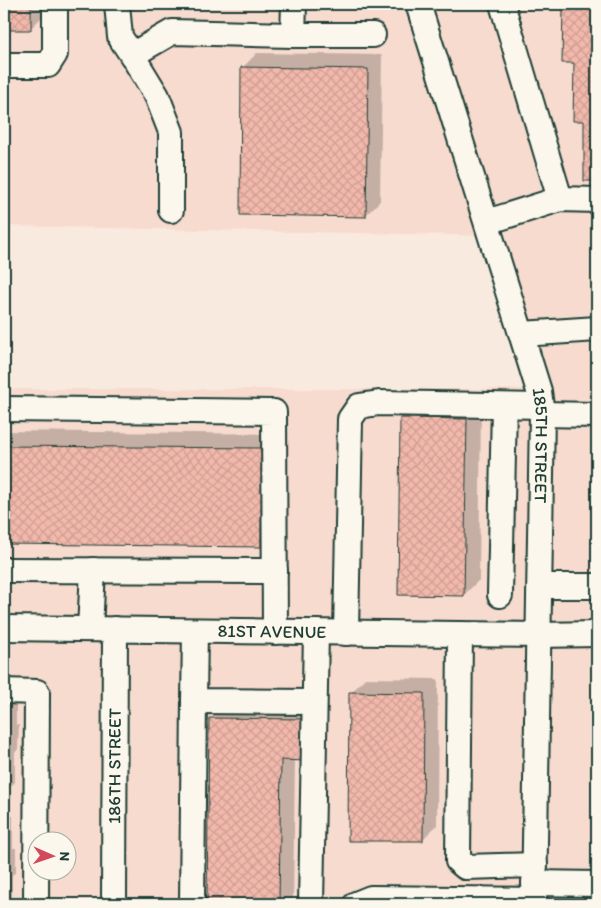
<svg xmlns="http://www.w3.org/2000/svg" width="601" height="908" font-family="Itim,sans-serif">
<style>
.built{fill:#f7dbcf;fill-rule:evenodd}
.shadow{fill:#0003}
.building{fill:url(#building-cross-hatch);stroke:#1f3d34}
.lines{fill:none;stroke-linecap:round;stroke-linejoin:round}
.minor-casing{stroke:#1f3d34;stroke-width:28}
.minor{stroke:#fbf7ec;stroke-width:24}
.labels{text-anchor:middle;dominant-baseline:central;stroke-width:4;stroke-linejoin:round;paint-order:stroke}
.street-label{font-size:18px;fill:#1f3d34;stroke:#fbf7ec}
</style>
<defs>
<pattern id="building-cross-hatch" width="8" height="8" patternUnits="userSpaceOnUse" patternTransform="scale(1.25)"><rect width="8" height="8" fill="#f2b8ab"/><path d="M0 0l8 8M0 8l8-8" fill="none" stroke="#cf9f94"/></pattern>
</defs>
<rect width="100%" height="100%" fill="#f9eadf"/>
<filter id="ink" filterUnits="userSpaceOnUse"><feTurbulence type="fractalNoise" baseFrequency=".02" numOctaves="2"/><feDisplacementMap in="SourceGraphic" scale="10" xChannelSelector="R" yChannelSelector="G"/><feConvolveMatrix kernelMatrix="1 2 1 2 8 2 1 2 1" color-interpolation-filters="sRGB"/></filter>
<g filter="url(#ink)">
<path class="built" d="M4,4h593v900h-58l7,-513 -46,-155 -496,-10z
M4,389h526v515h-526zM38,840h30v30h-30z"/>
<path class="shadow" d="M4,4h41v10l-15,15h-26z
M564,4h33v176l-12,-1 1,-59 -11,-59h-11z
M257,53l125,2 -2,146 -15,15 -123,-148z
M416,404l65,1 -2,175 -15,15 -63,-177z
M4,431l272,3 -1,97 -15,15 -256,-3z
M365,678l73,1 -1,146 -15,15 -71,-147z
M4,693h12v32h3l-1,24 -3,4v29l-11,11z
M225,704l95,1 -25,54 -2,145h-85l3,-185z
M4,816h9v32h3v24l-4,3v29h-8z"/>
<path class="building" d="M4,4h27v26h-27z
M563,4h34v177h-13v-60h-11l1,-58h-12z
M241,67l127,2 -2,148 -126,-2z
M400,418l67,1 -3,177 -66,-1z
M4,446l258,2 -1,99 -257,-3z
M349,692l75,1 -1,148h-75z
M209,718l97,1v42l-25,-1 -2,144h-72z"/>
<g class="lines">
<g class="minor-casing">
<g id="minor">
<path d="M117,4l3,33 12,18 40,-23 121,3 1,-31"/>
<path id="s1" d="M418,4l121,387 3,23 -8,490"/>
<path d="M502,4l58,195"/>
<path d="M293,35h80"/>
<path d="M132,55l25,41 14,36v78"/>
<path d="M4,65h44l7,-11v-50"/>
<path d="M487,222l73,-23 37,1"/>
<path d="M522,334l75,-5"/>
<path d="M4,409l270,3 1,220"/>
<path d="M542,414l55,1"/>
<path d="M4,570l271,1"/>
<path d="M540,586h57"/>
<path d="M500,595l4,-189"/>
<path id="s2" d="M4,628l535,7 58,-1"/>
<path d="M90,629l3,-59"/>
<path d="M195,631l-1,70 120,1"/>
<path d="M346,633l4,-214 9,-13 20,-3 162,3"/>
<path d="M460,634l-2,227 7,6 70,-2"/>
<path d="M4,691l33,1 -1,212"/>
<path d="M534,883l63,1"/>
<path id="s3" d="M114,904l1,-275"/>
<path d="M192,904l2,-203"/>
<path d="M311,904l5,-272"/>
<path d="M356,904l15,-6 163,2"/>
</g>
</g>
<use href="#minor" class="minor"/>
</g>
</g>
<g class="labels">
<g class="street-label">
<text stroke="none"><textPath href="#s1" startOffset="460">185TH STREET</textPath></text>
<text stroke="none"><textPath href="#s2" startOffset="268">81ST AVENUE</textPath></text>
<text stroke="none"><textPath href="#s3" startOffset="138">186TH STREET</textPath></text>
</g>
</g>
<rect width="601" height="908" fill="none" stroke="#fbf7ec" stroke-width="20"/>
<rect x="10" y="10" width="581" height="888" fill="none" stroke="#1f3d34" stroke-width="2" filter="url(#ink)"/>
<g transform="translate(52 856) rotate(92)"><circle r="24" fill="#fbf7ec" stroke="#a3ada2"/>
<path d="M0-4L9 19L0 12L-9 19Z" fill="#d1495b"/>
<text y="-8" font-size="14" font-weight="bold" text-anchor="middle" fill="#1f3d34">N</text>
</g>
</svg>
